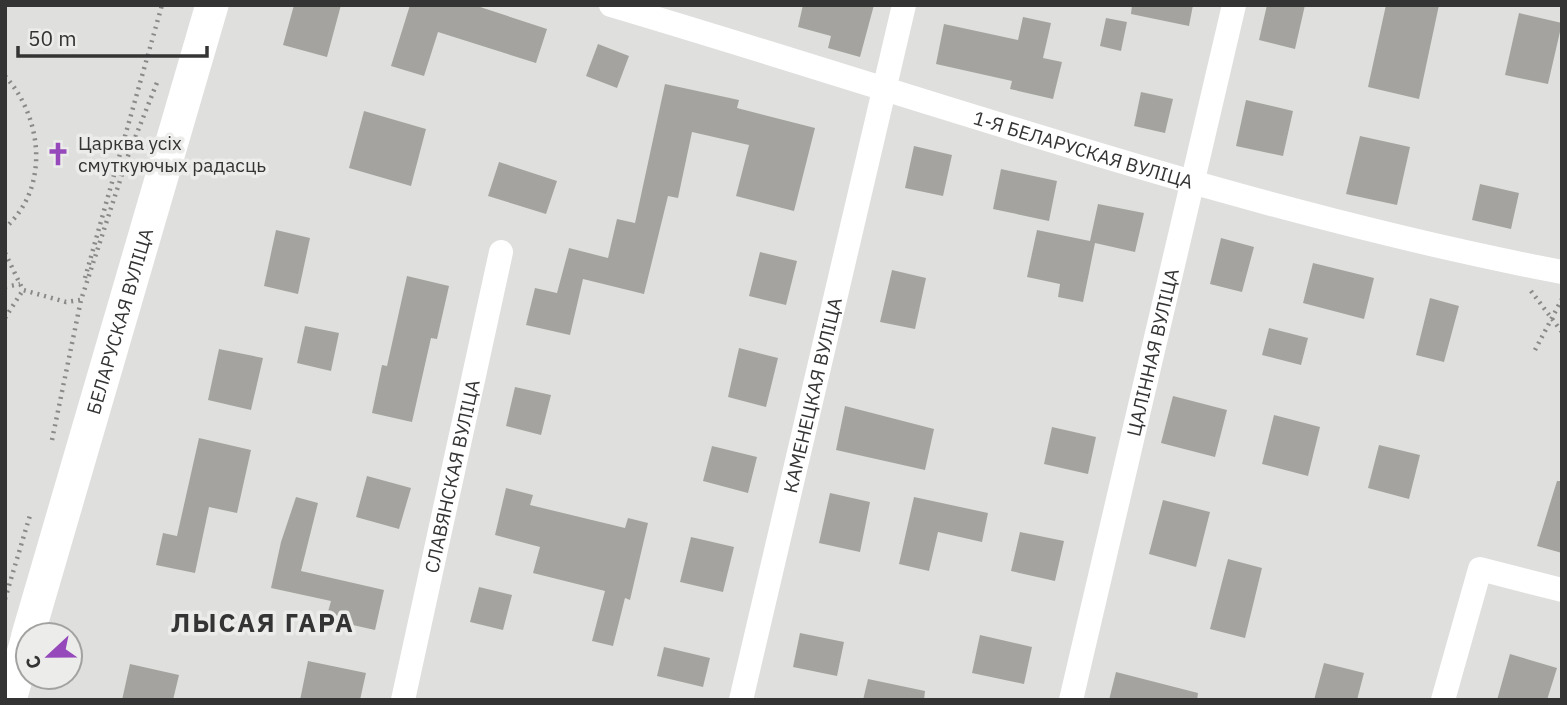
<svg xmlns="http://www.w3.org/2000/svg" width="1567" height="705" font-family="'IBM Plex Sans',sans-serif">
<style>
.building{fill:#a4a39f}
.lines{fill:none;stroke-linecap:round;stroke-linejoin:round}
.path{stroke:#8a8b89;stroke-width:4.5;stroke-dasharray:2 5;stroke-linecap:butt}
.minor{stroke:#fff;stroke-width:24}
.secondary{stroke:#fff;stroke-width:33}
.labels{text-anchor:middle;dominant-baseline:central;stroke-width:7;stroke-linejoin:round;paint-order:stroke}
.poi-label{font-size:19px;fill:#333433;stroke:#ecedea;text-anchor:start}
.street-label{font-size:19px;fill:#333433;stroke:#ecedea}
.district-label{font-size:26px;font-weight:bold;letter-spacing:2px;fill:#333433;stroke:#ecedea}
</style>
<rect width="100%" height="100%" fill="#dfe0dd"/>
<path class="building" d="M294,5h47l-14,52 -44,-12z
M410,5h64l73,24 -11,34 -98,-31 -14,44 -33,-10z
M803,5h71l-14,52 -32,-9 3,-12 -33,-9z
M1132,5h61l-4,21 -58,-12z
M1267,5h38l-10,44 -36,-9z
M1386,5h53l-20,94 -51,-12z
M1519,13l43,10 -14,61 -43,-9z
M1023,17l28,6 -8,35 19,4 -9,37 -43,-10 2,-8 -76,-17 8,-40 74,16z
M1106,18l21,4 -6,29 -21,-5z
M598,44l31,12 -12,32 -31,-12z
M665,84l74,16 -2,8 78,20 -21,83 -58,-15 13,-51 -57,-13 -14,66 -10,-2 -24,98 -61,-15 -13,56 -44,-10 9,-37 22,5 12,-45 39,10 9,-39 18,4z
M1141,92l32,7 -8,34 -31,-7z
M1246,100l47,11 -10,45 -47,-10z
M364,111l62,18 -15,57 -62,-18z
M1360,136l50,11 -13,58 -51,-11z
M914,146l38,9 -9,41 -38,-8z
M499,162l58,19 -11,33 -58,-18z
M1001,169l56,12 -8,40 -56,-12z
M1480,184l39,9 -8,36 -39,-9z
M1098,204l46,9 -9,39 -40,-9 -12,59 -25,-5 2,-13 -33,-7 10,-47 53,11z
M276,230l34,8 -12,56 -34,-8z
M1221,238l33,9 -12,45 -32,-8z
M760,252l37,9 -11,44 -37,-9z
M1313,263l61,15 -10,41 -61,-16z
M892,270l34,8 -11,51 -35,-7z
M407,276l42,10 -12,53 -6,-1 -19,84 -40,-9 10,-48 5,1z
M1430,298l29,8 -15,56 -28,-7z
M305,326l34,7 -8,38 -34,-8z
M1269,328l39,10 -7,27 -39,-10z
M739,348l39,10 -12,49 -38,-10z
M219,349l44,9 -12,52 -43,-10z
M515,387l36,8 -10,40 -35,-9z
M1173,396l54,14 -12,47 -54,-14z
M845,406l89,23 -9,41 -89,-20z
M1274,415l46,12 -12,49 -46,-12z
M1052,427l44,10 -8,37 -44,-10z
M199,438l52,12 -14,63 -28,-6 -14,66 -39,-8 7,-32 14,3z
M1379,445l41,10 -11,44 -41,-11z
M712,446l45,11 -9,36 -45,-12z
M367,476l44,12 -12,41 -43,-12z
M1557,481h5v72l-25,-7z
M506,488l27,7 -3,10 95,23 3,-10 20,5 -18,77 -5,-2 -12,48 -21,-5 13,-50 -72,-18 7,-26 -45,-12z
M830,493l40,9 -10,50 -41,-9z
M296,497l22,6 -17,68 83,19 -9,40 -49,-11 5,-18 -60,-13 10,-46z
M914,497l74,16 -6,29 -44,-10 -9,39 -30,-7z
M1163,500l47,12 -14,55 -47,-13z
M1020,532l44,9 -9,40 -44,-10z
M691,537l43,10 -11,45 -43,-10z
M1228,559l34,9 -17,70 -35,-9z
M479,587l33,8 -9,35 -33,-8z
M800,633l44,9 -7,34 -44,-9z
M980,635l52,12 -8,37 -52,-11z
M664,647l46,11 -7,29 -46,-11z
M1510,654l47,14 -10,32h-50z
M308,661l58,12 -6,27h-60z
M1324,663l40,10 -7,27h-43z
M130,664l49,11 -6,25h-51z
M1116,672l82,21 -1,7h-88z
M868,679l57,12 -1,9h-61z"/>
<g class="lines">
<path class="path" d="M5,76c38,42 45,112 0,152
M5,253l18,37 43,12 14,-2
M85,278l77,-273
M5,287l15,-3
M1531,291l31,41
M5,318l18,-28
M1535,350l27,-51
M52,440l29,-140 48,-147 29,-73
M5,599l26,-87"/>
<g class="minor">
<path id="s1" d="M611,5c315,93 627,205 951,267"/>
<path id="s2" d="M403,700l98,-448"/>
<path id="s3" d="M741,700l163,-695"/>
<path id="s4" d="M1071,700l163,-695"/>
<path d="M1443,700l37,-131 82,21"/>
</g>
<g class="secondary">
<path id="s5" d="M28,635l184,-630"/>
<path d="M10,700l18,-64"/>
</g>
</g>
<defs>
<g id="church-bare" transform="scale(1.89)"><path d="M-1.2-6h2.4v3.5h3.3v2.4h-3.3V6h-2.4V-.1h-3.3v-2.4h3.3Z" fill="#9549bb" stroke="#ecedea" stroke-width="2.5" paint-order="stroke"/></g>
</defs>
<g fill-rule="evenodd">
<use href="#church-bare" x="58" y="154"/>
</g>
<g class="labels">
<g class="poi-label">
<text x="78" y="143">Царква усіх<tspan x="78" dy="22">смуткуючых радасць</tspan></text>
</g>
<g class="street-label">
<text stroke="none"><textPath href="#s1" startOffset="494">1-Я БЕЛАРУСКАЯ ВУЛІЦА</textPath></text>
<text stroke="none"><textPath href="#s5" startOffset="327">БЕЛАРУСКАЯ ВУЛІЦА</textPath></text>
<text stroke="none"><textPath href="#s4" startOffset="357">ЦАЛІННАЯ ВУЛІЦА</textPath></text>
<text stroke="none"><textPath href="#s3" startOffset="313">КАМЕНЕЦКАЯ ВУЛІЦА</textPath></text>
<text stroke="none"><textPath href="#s2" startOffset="229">СЛАВЯНСКАЯ ВУЛІЦА</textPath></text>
</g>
<g class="district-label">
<text x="263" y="622">ЛЫСАЯ ГАРА</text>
</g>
</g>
<rect width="1567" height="705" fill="none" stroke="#333433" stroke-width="14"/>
<g transform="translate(49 656) rotate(248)"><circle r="33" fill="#ecedea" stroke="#a2a3a1" stroke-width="2"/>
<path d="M0-5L12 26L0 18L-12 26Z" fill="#9549bb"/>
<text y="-10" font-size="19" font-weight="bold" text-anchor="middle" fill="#333433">С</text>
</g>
<path d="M18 46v10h189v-10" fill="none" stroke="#333433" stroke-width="3.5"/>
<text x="28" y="46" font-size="21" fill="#333433" stroke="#ecedea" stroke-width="5" paint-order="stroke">50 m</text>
</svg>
